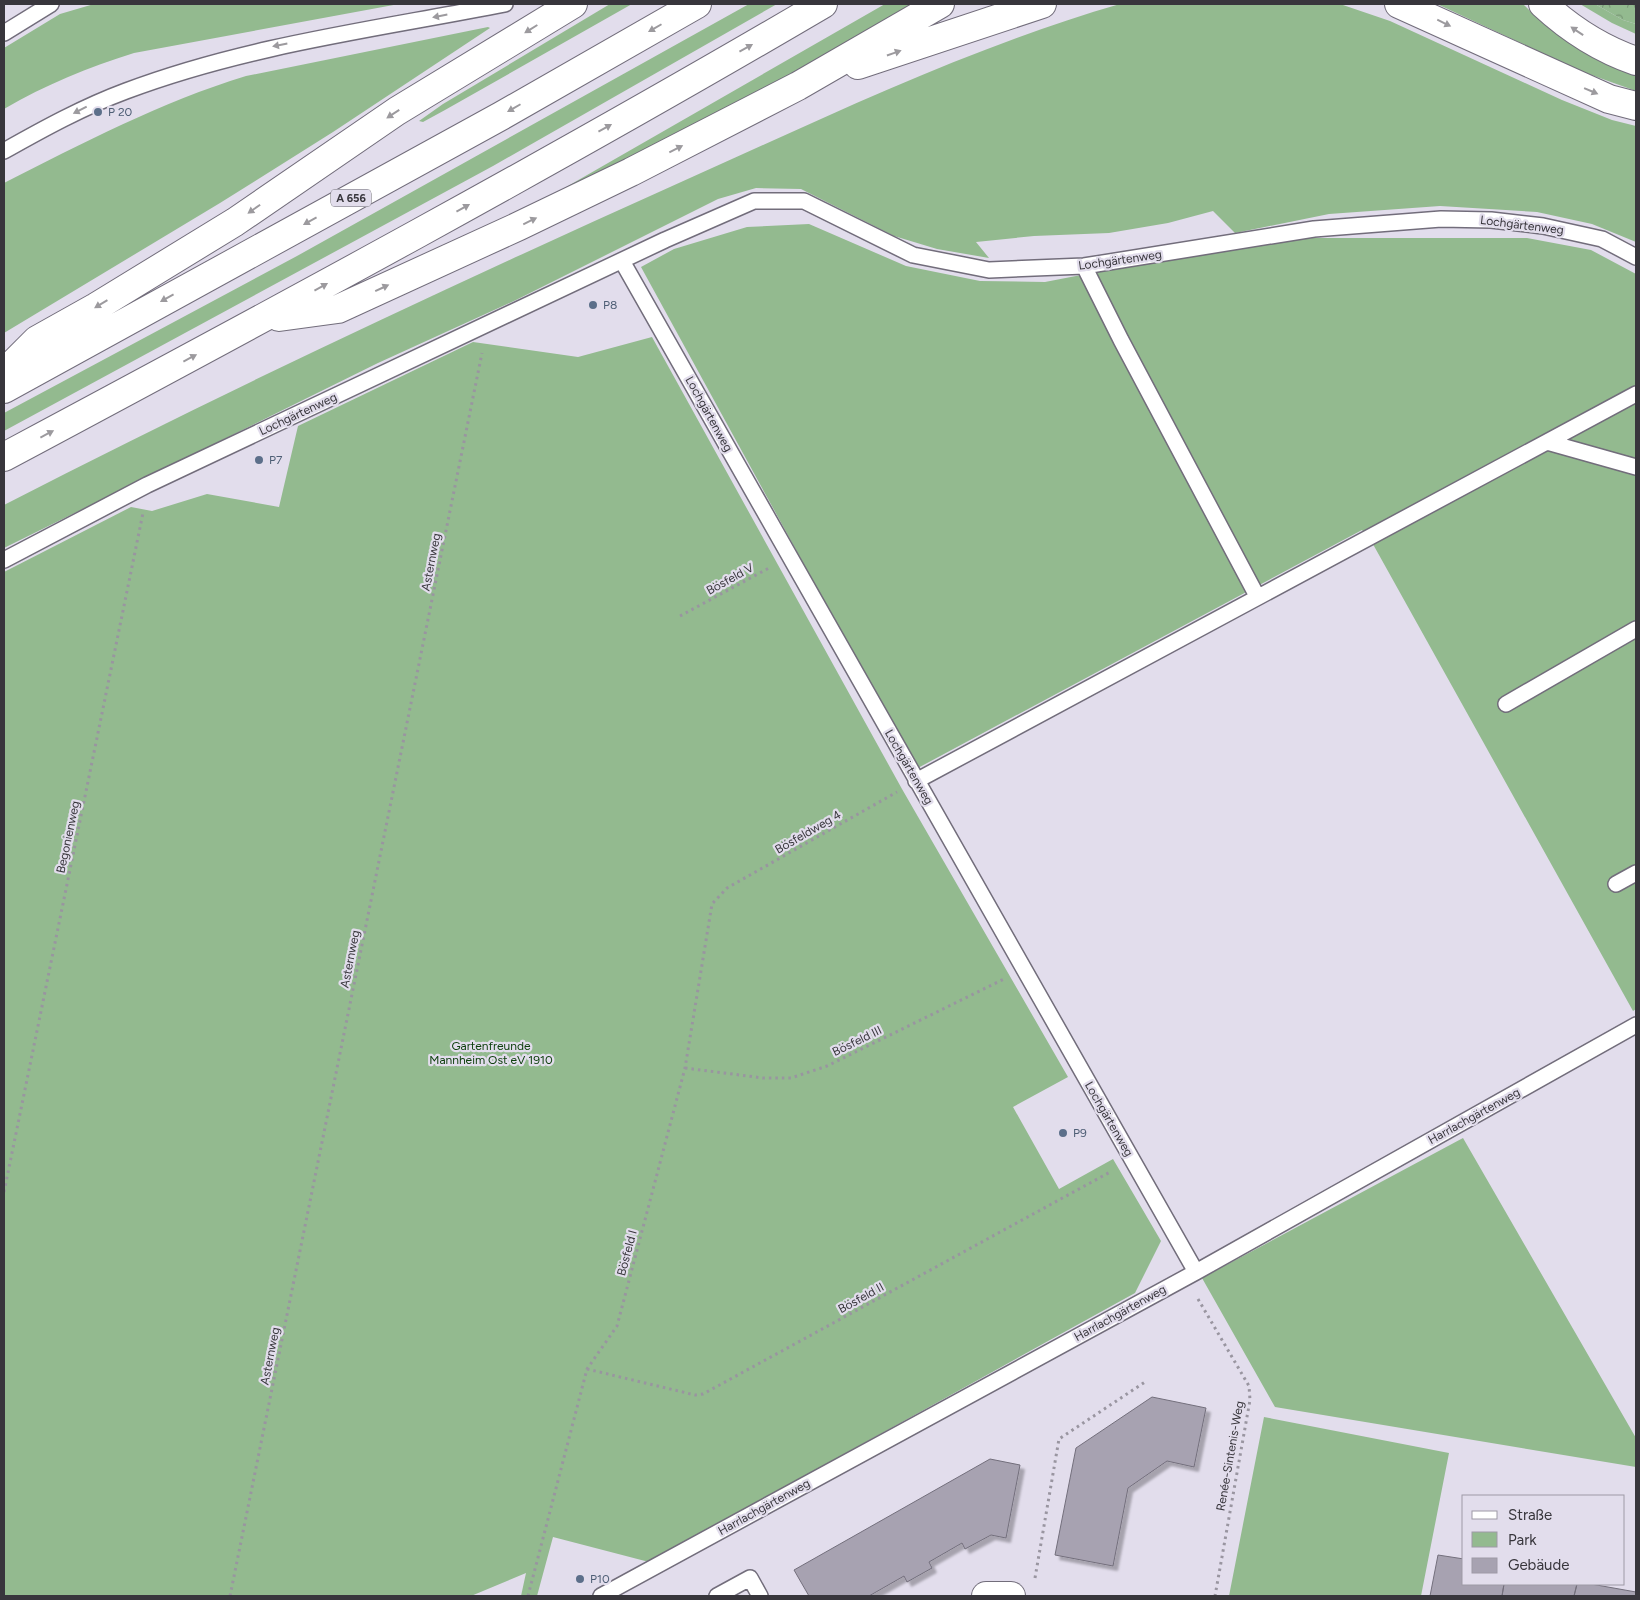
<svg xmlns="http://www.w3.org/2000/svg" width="1640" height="1600" font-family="Figtree,sans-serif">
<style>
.green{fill:#93ba8f}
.forest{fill:url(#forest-crowns)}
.building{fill:#a7a2b1;stroke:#736f7c;filter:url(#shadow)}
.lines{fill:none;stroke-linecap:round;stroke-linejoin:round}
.service-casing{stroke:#726d7b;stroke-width:18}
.minor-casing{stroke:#726d7b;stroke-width:30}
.motorway-casing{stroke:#726d7b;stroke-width:30}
.path{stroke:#9995a0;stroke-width:3;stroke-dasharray:2.5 4;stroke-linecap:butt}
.service{stroke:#fff;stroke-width:15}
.minor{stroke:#fff;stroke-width:28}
.motorway{stroke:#fff;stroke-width:28}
.oneway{fill:#9c9a9e}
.service-dot{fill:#5c6f8a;stroke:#e2ddec;stroke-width:2}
.labels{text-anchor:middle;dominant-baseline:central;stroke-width:4.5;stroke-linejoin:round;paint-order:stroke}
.shield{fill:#e2ddec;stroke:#6b6871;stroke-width:1}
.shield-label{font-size:11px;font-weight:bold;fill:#38363c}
.service-label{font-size:12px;fill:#4e5e75;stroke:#e2ddec;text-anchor:start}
.street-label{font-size:12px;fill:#38363c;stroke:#e2ddec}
.park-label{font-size:12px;fill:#0f400e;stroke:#e2ddec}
</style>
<defs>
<pattern id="forest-crowns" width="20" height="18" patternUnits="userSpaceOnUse" patternTransform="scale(1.25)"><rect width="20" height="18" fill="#93ba8f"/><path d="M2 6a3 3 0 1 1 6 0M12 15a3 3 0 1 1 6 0" fill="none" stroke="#799876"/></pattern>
<filter id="shadow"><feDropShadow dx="4.5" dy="4.5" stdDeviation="1" flood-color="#0004"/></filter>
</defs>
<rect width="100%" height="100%" fill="#e2ddec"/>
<path class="green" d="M94,4h305l-265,49c-45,14 -89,32 -130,56v-61l56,-34z
M610,4h22l-187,106 -22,12 -4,-1 24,-17z
M749,4h28l-284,162 -489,265v-18l293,-157z
M885,4h34l-269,149 -96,41z
M1120,4h220l50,17 172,79 50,20 24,6v116l-44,-18 -55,-12 -97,-6 -111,8 -94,19 -22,-22 -45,12 -59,10 -75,3 -58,6 13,16 -52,-9 -43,-13 -93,-47 -45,-1 -38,11 -202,101 -138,63 -374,185v-43c219,-113 442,-217 666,-318 148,-66 294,-138 450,-183z
M1437,4h86c37,36 64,54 113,71v16l-53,-19z
M1580,4h15l28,16 13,4v10l-24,-11z
M488,27l2,1 -157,104 -113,71 -216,130v-150c79,-40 157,-81 242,-107z
M809,224l97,42 74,15 65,1 124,-24 143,-20h215l64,12 45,24v735l-3,2 -259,-465 -12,-16 -446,239 -275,-502 33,-18 73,-22z
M652,337l250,452 166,288 -55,30 46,82 54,-30 48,82 -26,52 -486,269 -96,-25 -16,59h-16l5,-23 -55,23h-467v-1024l127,-65 21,4 55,-17 72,13 19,-81 175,-84 105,15z
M1463,1138l173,300v29l-361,-60 -73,-129z
M1264,1417l185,36 -28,143h-192z"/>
<path class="forest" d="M1595,4h41v20l-13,-4z"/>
<path class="building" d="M1152,1397l54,11 -12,59 -27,-6 -39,27 -15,78 -58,-11 21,-107z
M990,1459l30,6 -14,73 -15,-3 -26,14 -3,-6 -33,19 3,6 -25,14 -3,-6 -35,20h-60l-15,-26z
M1438,1555l26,4v25h40l-2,12h-72z
M1504,1584h73l-3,12h-72z
M1577,1584h14l45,8v4h-62z"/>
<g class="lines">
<g class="service-casing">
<path id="service" d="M4,33l47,-29
M4,151c39,-22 79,-44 122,-60 122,-46 252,-62 379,-87
M622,261l574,1011
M1084,266l37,74 136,256
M1547,442l89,25
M4,560l143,-75 518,-245 89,-39h50l109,54 76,15 95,-4 230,-37 127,-10 50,1 52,6 59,13 34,18
M1506,704l130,-75
M916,781l720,-387
M1616,884l20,-11
M601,1596l595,-324 440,-247
M717,1596l33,-18 10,18"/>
</g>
<g class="minor-casing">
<path id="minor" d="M986,1596h25"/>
</g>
<g class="motorway-casing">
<path id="motorway" d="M1399,4l210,95 27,7
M1543,4c27,25 58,45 93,57
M858,65l184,-61
M279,317l59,-8 181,-83 112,-54 167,-86 142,-82
M4,373l33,-33 59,-33 139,-85 162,-111 176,-107
M4,389l497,-273 196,-112
M4,457c275,-147 550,-295 819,-453"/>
</g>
<path class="path" d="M680,616l89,-48
M685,1068l78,10h28l36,-12 177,-87
M4,1192l139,-679
M1198,1299l51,87 1,14 -35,196
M587,1369l108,26 8,-1 409,-223
M1035,1578l24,-139 86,-57
M230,1596l252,-1243
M528,1596l59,-227 30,-43 68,-258 27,-164 15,-16 170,-96"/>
<use href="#service" class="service"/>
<use href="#minor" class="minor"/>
<use href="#motorway" class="motorway"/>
</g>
<defs><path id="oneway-solid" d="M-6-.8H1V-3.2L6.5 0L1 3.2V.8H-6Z" transform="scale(1.25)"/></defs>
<g class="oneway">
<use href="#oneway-solid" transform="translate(440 16) rotate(169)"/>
<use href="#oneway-solid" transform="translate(1444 23) rotate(26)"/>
<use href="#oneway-solid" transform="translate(655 28) rotate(150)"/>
<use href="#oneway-solid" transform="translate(531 29) rotate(148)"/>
<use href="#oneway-solid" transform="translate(1577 31) rotate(-146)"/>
<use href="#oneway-solid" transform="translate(280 45) rotate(169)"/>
<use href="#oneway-solid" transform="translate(746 48) rotate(-29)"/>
<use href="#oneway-solid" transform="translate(894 53) rotate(-19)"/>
<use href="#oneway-solid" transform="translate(1591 91) rotate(23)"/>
<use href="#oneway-solid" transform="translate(514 108) rotate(150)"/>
<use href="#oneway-solid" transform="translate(80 110) rotate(153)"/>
<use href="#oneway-solid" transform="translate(393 114) rotate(147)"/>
<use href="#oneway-solid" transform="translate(605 128) rotate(-29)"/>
<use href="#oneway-solid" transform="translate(676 149) rotate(-27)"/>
<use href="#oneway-solid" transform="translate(463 208) rotate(-29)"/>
<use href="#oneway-solid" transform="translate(254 209) rotate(145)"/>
<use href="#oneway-solid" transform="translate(310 221) rotate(151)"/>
<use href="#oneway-solid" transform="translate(530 221) rotate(-26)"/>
<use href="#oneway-solid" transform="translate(321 287) rotate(-29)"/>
<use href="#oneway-solid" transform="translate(382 288) rotate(-25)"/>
<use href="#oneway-solid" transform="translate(167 298) rotate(151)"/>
<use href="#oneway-solid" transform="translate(101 304) rotate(149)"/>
<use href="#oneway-solid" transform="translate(190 358) rotate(-28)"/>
<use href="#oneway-solid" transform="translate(47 434) rotate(-28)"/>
</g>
<g class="service-dot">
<circle cx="98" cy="112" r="5"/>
<circle cx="593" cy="305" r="5"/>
<circle cx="259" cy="460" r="5"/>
<circle cx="1063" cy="1133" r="5"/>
<circle cx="580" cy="1579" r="5"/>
</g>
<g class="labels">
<rect class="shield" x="331" y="189.5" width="40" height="17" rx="4"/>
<g class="shield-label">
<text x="351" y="198">A 656</text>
</g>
<g class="service-label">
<text x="108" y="112">P 20</text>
<text x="603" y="305">P8</text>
<text x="269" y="460">P7</text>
<text x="1073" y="1133">P9</text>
<text x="590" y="1579">P10</text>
</g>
<g class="street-label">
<text transform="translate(1522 225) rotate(7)">Lochgärtenweg</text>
<text transform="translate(1120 260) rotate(-8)">Lochgärtenweg</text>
<text transform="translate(298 414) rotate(-25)">Lochgärtenweg</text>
<text transform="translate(709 414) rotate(61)">Lochgärtenweg</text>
<text transform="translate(431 562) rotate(-79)">Asternweg</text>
<text transform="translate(730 579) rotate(-29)">Bösfeld V</text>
<text transform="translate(909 767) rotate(60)">Lochgärtenweg</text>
<text transform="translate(808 832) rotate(-30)">Bösfeldweg 4</text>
<text transform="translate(68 837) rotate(-78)">Begonienweg</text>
<text transform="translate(350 959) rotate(-79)">Asternweg</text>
<text transform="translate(857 1041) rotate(-26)">Bösfeld III</text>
<text transform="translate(1474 1116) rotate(-29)">Harrlachgärtenweg</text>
<text transform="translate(1109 1119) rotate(60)">Lochgärtenweg</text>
<text transform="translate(627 1253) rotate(-75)">Bösfeld I</text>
<text transform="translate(861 1298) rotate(-29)">Bösfeld II</text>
<text transform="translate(1120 1313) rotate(-29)">Harrlachgärtenweg</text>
<text transform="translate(270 1356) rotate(-79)">Asternweg</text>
<text transform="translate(1230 1456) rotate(-80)">Renée-Sintenis-Weg</text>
<text transform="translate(764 1507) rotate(-29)">Harrlachgärtenweg</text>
</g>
<g class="park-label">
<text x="491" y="1046">Gartenfreunde<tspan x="491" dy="14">Mannheim Ost eV 1910</tspan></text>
</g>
</g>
<rect width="1640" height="1600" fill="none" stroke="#38363c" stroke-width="10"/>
<rect x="1462" y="1495" width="162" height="90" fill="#e2ddec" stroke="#9e9aa6"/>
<rect x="1472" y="1511" width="25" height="8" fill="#ffffff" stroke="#9e9aa6"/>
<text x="1508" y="1520" font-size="15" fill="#38363c">Straße</text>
<rect x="1472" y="1532" width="25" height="15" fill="#93ba8f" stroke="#9e9aa6"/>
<text x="1508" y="1545" font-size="15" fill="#38363c">Park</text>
<rect x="1472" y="1558" width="25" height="15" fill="#a7a2b1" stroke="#9e9aa6"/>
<text x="1508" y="1570" font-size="15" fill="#38363c">Gebäude</text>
</svg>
